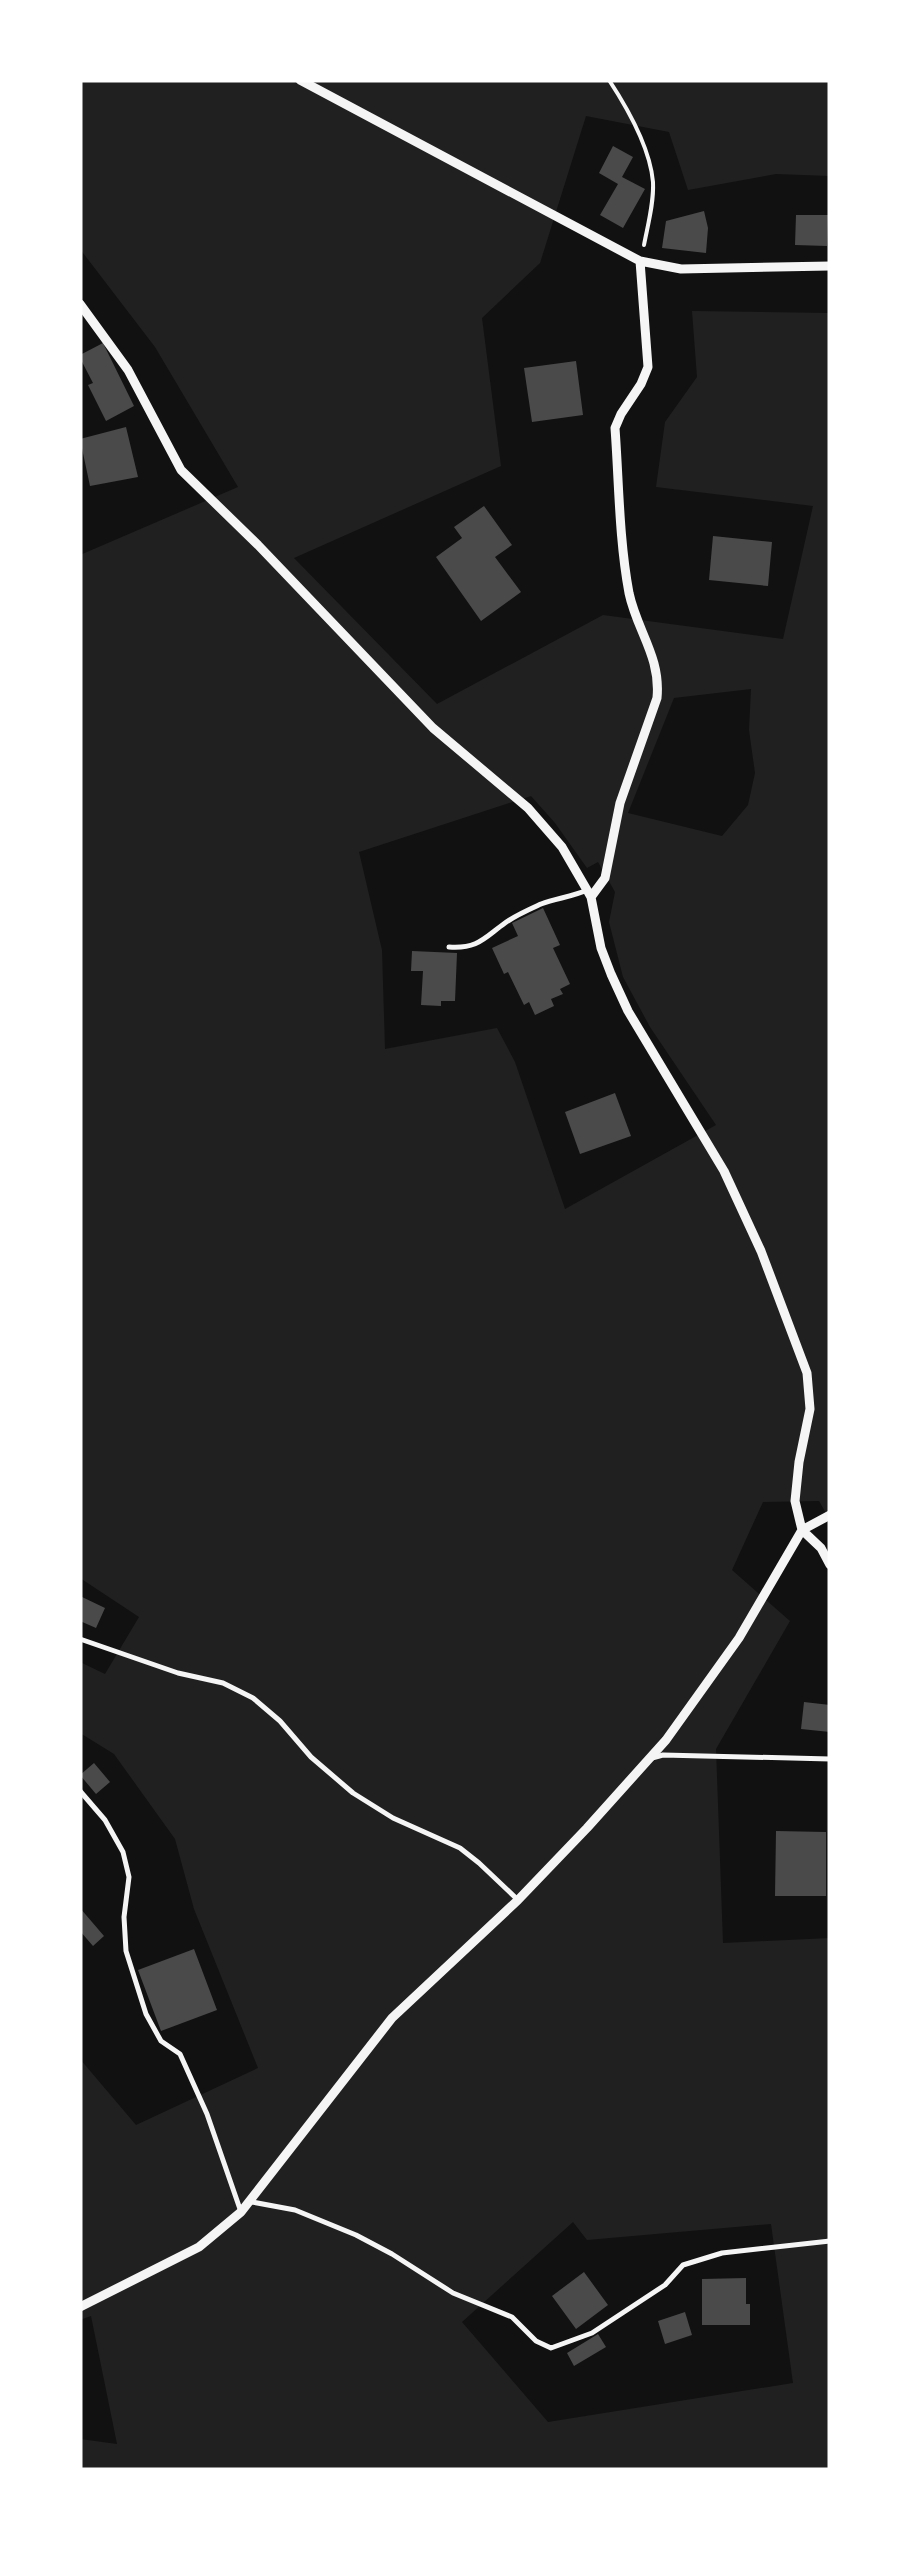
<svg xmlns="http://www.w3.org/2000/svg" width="910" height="2550" font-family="'Alegreya Sans',sans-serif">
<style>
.green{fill:#202020;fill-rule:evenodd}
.building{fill:#4a4a4a}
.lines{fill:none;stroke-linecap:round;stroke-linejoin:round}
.path{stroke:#f5f5f5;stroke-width:4}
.service{stroke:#f5f5f5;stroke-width:5}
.minor{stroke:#f5f5f5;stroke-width:9}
</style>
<rect width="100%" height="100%" fill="#111"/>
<path class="green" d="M80,80h750v96l-54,-2 -88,16 -19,-58 -83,-16 -46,147 -58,55 19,148 -207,92 143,146 166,-89 180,24 30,-133 -157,-19 9,-65 32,-45 -5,-66 138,2v1207l-11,-19 -56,1 -31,68 58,51 -74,128 7,194 107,-5v532h-750v-31l37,5 -26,-128 -11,4v-261l56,66 122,-57 -64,-159 -19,-70 -61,-85 -34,-21v-71l25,12 34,-57 -59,-39v-1023l158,-68 -83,-140 -75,-98zM751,689l-2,41 6,43 -7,32 -26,31 -94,-23 46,-115zM531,796l24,27 32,45 11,-6 17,30 -6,30 14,55 27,50 66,98 -151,84 -50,-147 -18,-34 -112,21 -3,-99 -23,-98zM573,2222l14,18 184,-16 22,159 -245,39 -86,-100z"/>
<path class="building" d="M613,146l20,11 -11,20 23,12 -22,39 -23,-13 18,-31 -19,-11z
M704,211l4,17 -2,25 -44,-5 4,-27z
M796,215h32l-1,31 -32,-1z
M103,343l31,63 -28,15 -18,-36 5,-2 -13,-25v-3z
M576,361l7,54 -51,7 -8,-54z
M126,427l12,50 -48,9 -10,-47z
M484,506l28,39 -17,12 26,35 -40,29 -45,-64 26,-19 -8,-11z
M713,536l59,6 -4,44 -59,-6z
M543,908l17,37 -7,3 17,36 -10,5 3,5 -12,5 3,7 -19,9 -6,-13 -5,3 -16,-33 -4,2 -12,-26 26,-12 -6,-13z
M412,951l45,2 -2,48h-14v5l-20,-1 2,-34h-12z
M615,1093l16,43 -51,18 -15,-42z
M80,1596l25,12 -9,20 -16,-7z
M804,1702l26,3v27l-29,-3z
M94,1763l16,19 -14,12 -16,-19z
M776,1831l50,1v64h-51z
M80,1908l24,28 -11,10 -13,-15z
M194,1949l23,61 -56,21 -23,-61z
M584,2272l24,33 -32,24 -24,-33z
M746,2278v26h4v21h-48v-46z
M685,2312l7,23 -27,9 -7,-23z
M598,2334l8,13 -32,19 -7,-13z"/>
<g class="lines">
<path class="path" d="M609,80c19,29 41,67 44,102 1,21 -5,42 -9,63"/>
<path class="service" d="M449,947c29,2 35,-9 56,-24 11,-8 25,-14 36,-19 16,-6 31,-7 46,-14
M80,1639l98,34 45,10 30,15 27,23 31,36 42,36 40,25 67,30 19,15 39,37
M652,1758l11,-3 167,4
M80,1791l25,29 18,32 6,25 -5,40 2,34 20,63 15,27 19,13 27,60 34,98
M252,2202l43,8 61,25 36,19 61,39 59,24 24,24 15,7 41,-15 73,-48 18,-20 39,-12 108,-12"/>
<path class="minor" d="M300,80l340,181 41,8 149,-3
M80,304l48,66 53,100 77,75 175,183 95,80 34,39 25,43 4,7 10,51 10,26 17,37 96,160 37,80 46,122 3,36 -11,53 -4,39 7,29
M591,897l14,-19 15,-75 37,-105c4,-41 -20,-67 -28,-105 -10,-54 -10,-110 -14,-165l6,-14 20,-30 7,-17 -8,-106
M802,1530l19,18 9,17
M80,2307l119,-60 42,-35 151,-194 126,-118 69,-72 79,-88 73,-102 63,-108 28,-15"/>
</g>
<rect width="910" height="2550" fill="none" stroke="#ffffff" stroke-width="165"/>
</svg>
